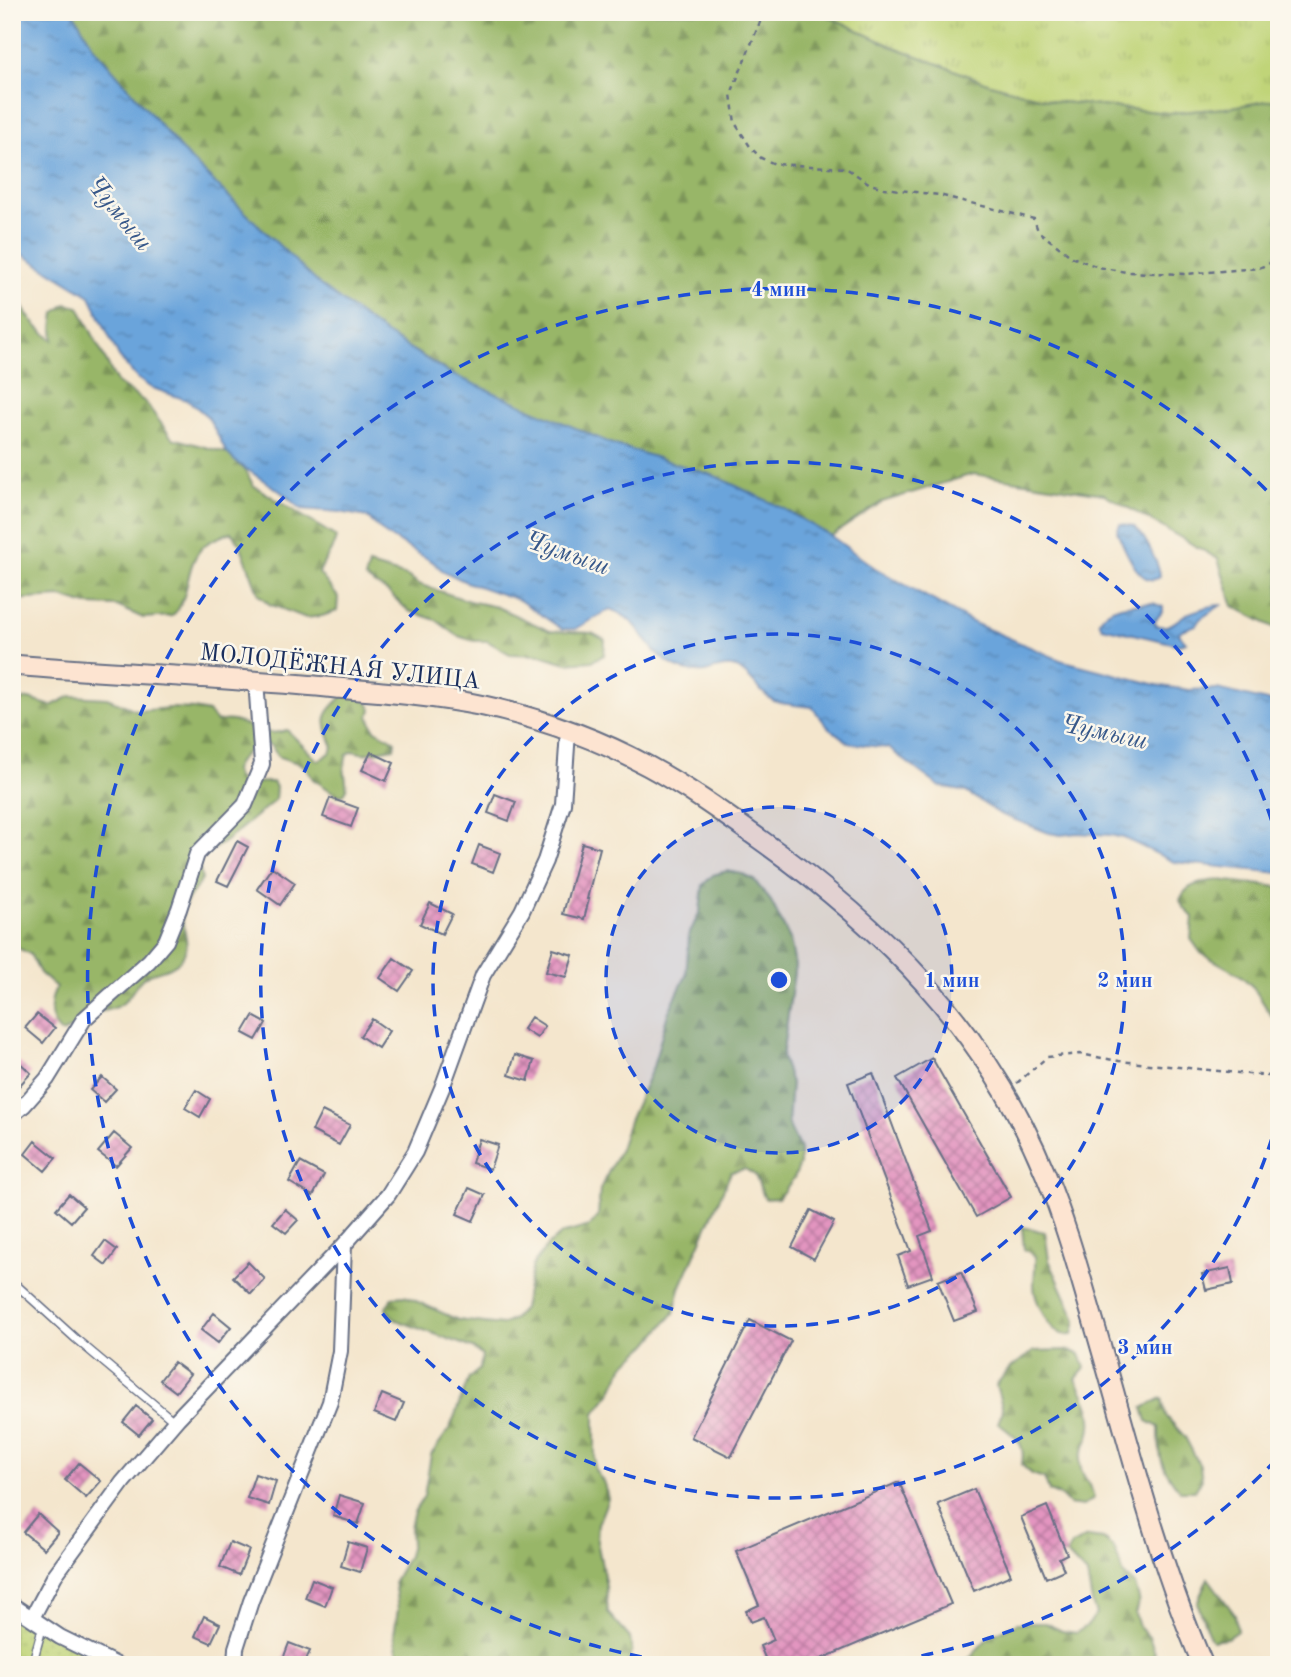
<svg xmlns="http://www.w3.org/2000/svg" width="1291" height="1677" font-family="'Old Standard TT',serif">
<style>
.grass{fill:url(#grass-tufts);stroke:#6e826b;stroke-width:2}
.forest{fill:url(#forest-firs);stroke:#5a7263;stroke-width:2}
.park{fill:url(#park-dots);stroke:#6e826b;stroke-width:2}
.water{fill:url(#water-ripples);stroke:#436a9c;stroke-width:2}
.building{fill:url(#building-cross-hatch)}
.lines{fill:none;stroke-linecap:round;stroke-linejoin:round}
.lane-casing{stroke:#676f85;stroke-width:10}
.street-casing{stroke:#676f85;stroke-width:18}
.secondary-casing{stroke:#676f85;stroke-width:23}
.path{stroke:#676f85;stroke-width:2.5;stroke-dasharray:5 5;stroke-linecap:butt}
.lane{stroke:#fff;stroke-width:7}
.street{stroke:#fff;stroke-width:14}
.secondary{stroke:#fde4d1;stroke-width:19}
.ring{fill:none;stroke:#1d4ed8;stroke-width:3.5;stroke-dasharray:12 9}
.labels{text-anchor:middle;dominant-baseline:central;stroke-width:5;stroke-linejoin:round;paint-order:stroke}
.street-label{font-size:24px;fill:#1b2f5e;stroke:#fbf7ec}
.water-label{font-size:26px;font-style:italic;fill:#37588a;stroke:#fbf7ec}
.centre{fill:#1d4ed8;stroke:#fbf7ec;stroke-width:3.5}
.ring-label{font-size:21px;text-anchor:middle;font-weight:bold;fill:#1d4ed8;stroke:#fbf7ec;stroke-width:5;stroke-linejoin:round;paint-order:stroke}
</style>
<defs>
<pattern id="grass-tufts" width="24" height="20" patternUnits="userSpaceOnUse" patternTransform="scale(1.75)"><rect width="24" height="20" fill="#c0d478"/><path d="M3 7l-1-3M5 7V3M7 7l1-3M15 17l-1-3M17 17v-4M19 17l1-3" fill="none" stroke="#a4b66a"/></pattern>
<pattern id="forest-firs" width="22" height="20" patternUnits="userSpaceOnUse" patternTransform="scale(1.75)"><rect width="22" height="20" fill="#98b668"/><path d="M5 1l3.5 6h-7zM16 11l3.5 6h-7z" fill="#7b9459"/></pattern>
<pattern id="park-dots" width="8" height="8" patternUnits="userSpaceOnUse" patternTransform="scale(1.75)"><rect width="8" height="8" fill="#c0d478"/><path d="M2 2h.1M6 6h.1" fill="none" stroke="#a4b66a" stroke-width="1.8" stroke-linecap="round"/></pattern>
<pattern id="water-ripples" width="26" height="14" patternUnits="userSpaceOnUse" patternTransform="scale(1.75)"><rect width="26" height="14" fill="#6ba4db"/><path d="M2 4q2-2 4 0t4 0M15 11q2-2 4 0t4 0" fill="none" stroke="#5786b5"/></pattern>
<pattern id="building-cross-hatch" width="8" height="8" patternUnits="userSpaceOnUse" patternTransform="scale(1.75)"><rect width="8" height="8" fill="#e395c0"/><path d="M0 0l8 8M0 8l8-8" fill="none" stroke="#b77a9f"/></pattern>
</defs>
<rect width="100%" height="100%" fill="#fbf7ec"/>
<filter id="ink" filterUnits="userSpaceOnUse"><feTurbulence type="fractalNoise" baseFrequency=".0143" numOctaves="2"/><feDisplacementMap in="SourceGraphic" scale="14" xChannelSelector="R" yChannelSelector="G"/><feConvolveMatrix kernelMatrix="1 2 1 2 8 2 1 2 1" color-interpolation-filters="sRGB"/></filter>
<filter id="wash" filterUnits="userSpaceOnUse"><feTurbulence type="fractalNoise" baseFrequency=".00686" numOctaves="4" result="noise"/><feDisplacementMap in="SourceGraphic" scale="28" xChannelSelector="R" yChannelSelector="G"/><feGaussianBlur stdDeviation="1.57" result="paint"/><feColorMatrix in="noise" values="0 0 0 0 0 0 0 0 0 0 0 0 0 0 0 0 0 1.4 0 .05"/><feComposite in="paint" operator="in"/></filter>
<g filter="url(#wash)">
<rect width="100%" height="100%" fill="#f4e6cd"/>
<path class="grass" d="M820,12h459v87l-53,9 -58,5 -115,-12 -63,-17 -101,-39z"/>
<path class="forest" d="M73,12h747l69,33 101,39 63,17 115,12 58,-5 53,-9v531l-46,-24 -15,-47 -114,-65 -131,-20 -91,28 -51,34 -51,-29 -65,-31 -103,-32 -151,-65 -78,-47 -63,-47 -135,-131 -91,-106z
M12,287c10,22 21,40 42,53l-1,-12 2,-15 11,-9 13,3 38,76 28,19 27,36 55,15 19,18 7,14 83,52c-3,15 -12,22 -17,36l19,24 -1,14 -15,5 -16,2 -37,-14 -10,-9 -19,-51 -9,-12c-8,4 -18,7 -25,12 -24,20 -13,53 -34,72l-29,2 -26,-12 -30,-1 -26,-8 -49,3z
M369,565l38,11 14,9 48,16 28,6 53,24 42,2 13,7 -1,15 -12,6 -26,2 -25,-8 -31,-1 -23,-13h-13l-16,-5 -22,-16 -27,-9 -21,-19 -23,-14z
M345,694c12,0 22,3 26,15l-2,7 5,13 21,12 -1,7c-18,2 -22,9 -41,3l-6,3 -3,13 3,22 -4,6h-6l-24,-16 -7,-11 -5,-4 -22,-7 -9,-12 -13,-4c-7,11 -20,17 -23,30l3,7 6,5 30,-1 3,5 -1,13 -49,41 -28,18 4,21c-8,11 -20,24 -20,38 1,13 8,23 2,36 -9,18 -28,14 -41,24 -8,7 -12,18 -20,25 -11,9 -24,7 -35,13 -9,6 -16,14 -27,17 -14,-14 -12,-30 -5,-46l-16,-14 -10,-19 -18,-9v-244l17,-2 22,7 20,-10 36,2 31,13 32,-3 24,1 14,3 9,10c27,-8 40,19 70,8l31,31 12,-8 3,-6c-12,-30 -11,-31 12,-53z
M727,871l15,3 12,6 17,21 19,38 5,27 -13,91 9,26 -3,41 12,25v15l-6,14 -16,20 -13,1 -10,-24 -10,-6 -14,3 -51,116 -6,25 -27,32 -23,20 -13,27 -16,21v57l9,13 4,16 -10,25 -1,17 9,45 2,27 22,25 2,14 -5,13h-227l-6,-31 4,-25 -4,-28 14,-25 3,-13 -1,-16 4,-15 10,-16 7,-41 19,-27 19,-50 11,-9 2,-13 -9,-8 -77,-28 -10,-11 6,-12 13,-1 53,24 44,5 12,-6 9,-11 10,-43 16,-21 13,-10 28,-8 8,-10 2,-27 20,-40 9,-28 24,-54 15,-54 18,-37 3,-41 11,-24 3,-26 10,-10z
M1218,880l61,7v134l-8,-6 -18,-28 -13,-12 -39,-22 -10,-14 2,-22 -10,-10 -3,-7c6,-16 22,-18 38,-20z
M1022,1227l23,5 4,28 27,60 -3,14c-4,0 -8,1 -11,0 -14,-4 -28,-35 -28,-49 0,-10 2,-18 1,-29l-11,-7z
M1066,1350l14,4 5,14 -9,11c10,19 20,36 13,58 -3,8 -10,18 -9,26 0,12 11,21 14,35l-11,8 -14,-2 -8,-8 -12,-5 -5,-13 -12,-4 -10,-9c4,-24 -7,-28 -24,-42l5,-13 -7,-25 13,-16 25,-18z
M1162,1398l4,18 19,21 15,29 2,14 -8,11h-14c-20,-26 -21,-31 -21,-64l-12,-6 -4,-13z
M1087,1537l16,2 11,9 10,27 11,10 4,14 -4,15 4,13 10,10 6,16 -6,12h-187l27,-28 28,-14h28l17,8 14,2 12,-8 8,-11 -4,-12 -5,-27 -20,-21 5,-9z
M1208,1578l27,37 2,16 -10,7 -15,2c-8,-11 -8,-24 -15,-37z"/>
<path class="park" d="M12,1605l105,60h-105z"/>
<path class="water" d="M12,12h61l21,36 91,106 135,131 63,47 66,41 163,71 103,32 65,31 51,29 44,32 101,56 84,36 101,26 28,4 28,-1 62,15v169l-105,-11 -50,-24 -14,-3 -33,-2 -16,2 -12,-2 -49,-19 -34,-22 -27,-6 -51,-38 -39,-5 -21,-16 -16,-20c-12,-2 -27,-2 -38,-6 -16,-8 -24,-30 -42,-34 -10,-2 -18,3 -27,5 -12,1 -26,-2 -36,-9 -27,-16 -24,-41 -59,-54l-35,20h-13l-43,-29 -53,-18 -23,-11 -10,-9 -48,-28 -18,-17 -27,-5 -39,-3 -20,-17 -45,-30 -9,-9 -19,-36 -19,-16 -39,-14 -13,-9 -18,-21 -29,-61 -68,-42 -10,-17z
M1120,524c6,1 13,0 17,5 8,8 23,37 23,48 -21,14 -37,-33 -43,-46z
M1153,603l10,4v4l-9,11 1,3c16,5 20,-5 32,-11 7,-3 28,-10 34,-9l-21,14 -4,6 -16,6 -1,3 7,8 -6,3 -78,-18 -3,-6c11,-18 34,-17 54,-18z"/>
<g id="blocks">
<path class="building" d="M371,752l23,11 -8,18 -24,-11z
M495,794l21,8 -7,19 -21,-8z
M330,798l28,10 -7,19 -28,-10z
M237,841l11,6 -20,39 -11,-5z
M582,843l18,5 -13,51h2l-5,20 -21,-5z
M479,845l21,8 -7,19 -21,-8z
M272,867l23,16 -15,22 -23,-16z
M430,903l22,11 -10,20 -22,-10z
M553,949l20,6 -7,22 -20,-5z
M394,958l19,13 -14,20 -19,-13z
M37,1014l18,14 -12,15 -18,-15z
M253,1016l13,7 -10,17 -13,-7z
M531,1017l14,9 -8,12 -14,-9z
M372,1019l17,12 -11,17 -18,-12z
M515,1055l19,6 -6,20 -19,-6z
M932,1058l79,139 -35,20 -79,-139z
M18,1061l13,12 -13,14 -6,-5v-15z
M873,1073l59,158 -13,5 14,40 -25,9 -10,-29 13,-5 -63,-168z
M102,1077l14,12 -12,13 -14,-12z
M196,1090l14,9 -10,18 -15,-9z
M322,1111l28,14 -11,20 -27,-14z
M114,1133l18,15 -16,18 -18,-14z
M479,1139l19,6 -8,24 -18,-6z
M35,1141l21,17 -11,13 -20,-17z
M300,1162l24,13 -11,21 -24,-14z
M469,1188l16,7 -12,26 -16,-7z
M69,1194l15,13 -13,15 -15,-13z
M285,1209l13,11 -12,13 -13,-10z
M811,1210l23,12 -20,37 -22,-12z
M105,1241l12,9 -11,15 -12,-9z
M248,1262l17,17 -14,15 -18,-17z
M1230,1268l3,16 -27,6 -4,-16z
M961,1272l17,40 -24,9 -16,-40z
M214,1313l17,14 -13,16 -17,-13z
M750,1320l41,21 -60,116 -40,-20z
M174,1362l16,12 -14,18 -16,-12z
M382,1394l22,9 -8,19 -22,-9z
M136,1406l16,13 -13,16 -16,-13z
M79,1463l22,18 -15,17 -21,-18z
M255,1474l21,7 -7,24 -22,-7z
M899,1482l52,122 -144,61h-39l-8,-19 14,-6 -10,-23 -13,5 -5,-11 13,-6 -23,-54z
M974,1489l37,86 -37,16 -36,-87z
M339,1495l26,8 -7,21 -25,-8z
M1047,1506l20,48 -8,4 5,12 -18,8 -25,-61z
M38,1514l20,18 -14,17 -21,-17z
M230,1542l19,8 -10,25 -19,-8z
M348,1542l19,6 -7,24 -19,-6z
M312,1579l20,8 -7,19 -20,-8z
M204,1616l16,8 -9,19 -16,-7z
M289,1643l21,8 -6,14h-8l-13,-6z"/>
</g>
</g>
<g filter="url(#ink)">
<use href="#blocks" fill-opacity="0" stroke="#676f85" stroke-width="2"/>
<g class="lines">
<g class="lane-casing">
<path id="lane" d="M12,1281l64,58 99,83
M32,1665l11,-40"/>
</g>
<g class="street-casing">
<path id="street" d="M12,1115l12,-10 23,-26 37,-60 65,-58 17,-20 13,-32 18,-55 48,-49 17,-41 -6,-84
M12,1605l48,32 57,28
M32,1618l23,-43 68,-93 55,-64 166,-173 44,-50 27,-43 27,-64 41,-113 39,-64 23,-50 18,-57 5,-72
M235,1665l1,-17 15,-47 79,-199 10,-51 4,-106"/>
</g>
<g class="secondary-casing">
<path id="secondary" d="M12,665c108,9 216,12 324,23 49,4 100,8 148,18 55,12 114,33 164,60 39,21 75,47 110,72 125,89 228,191 287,335 18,43 31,88 44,133 36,120 64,243 114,359"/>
</g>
<path class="path" d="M764,12l-33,82 4,29 16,25 10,10 14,6 71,4 24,16 14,4 55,7 95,24 4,12 34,26 26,10 28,5 59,2 74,-6 20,-9
M1017,1083l30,-26 33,-3 39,7 160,16"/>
<use href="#lane" class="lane"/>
<use href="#street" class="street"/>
<use href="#secondary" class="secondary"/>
</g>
</g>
<circle cx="779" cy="980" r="173" fill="#1d4ed8" fill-opacity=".12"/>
<g class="ring">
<circle cx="779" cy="980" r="173"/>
<circle cx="779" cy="980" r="346"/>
<path d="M1278 1118A518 518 0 1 1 1278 842"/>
<path d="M1276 1460A691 691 0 0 1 875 1664M683 1664A691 691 0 1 1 1276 500"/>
</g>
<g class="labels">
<g class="street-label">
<text transform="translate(340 668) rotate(6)">МОЛОДЁЖНАЯ УЛИЦА</text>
</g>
<g class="water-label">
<text transform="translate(119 214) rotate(51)">Чумыш</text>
<text transform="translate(567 554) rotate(19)">Чумыш</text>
<text transform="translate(1104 733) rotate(12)">Чумыш</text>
</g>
</g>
<circle cx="779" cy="980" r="10" class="centre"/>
<g class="ring-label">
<text x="779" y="296">4 мин</text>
<text x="952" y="987">1 мин</text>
<text x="1125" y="987">2 мин</text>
<text x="1145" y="1354">3 мин</text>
</g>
<rect width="1291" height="1677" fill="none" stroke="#fbf7ec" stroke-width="42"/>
</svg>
